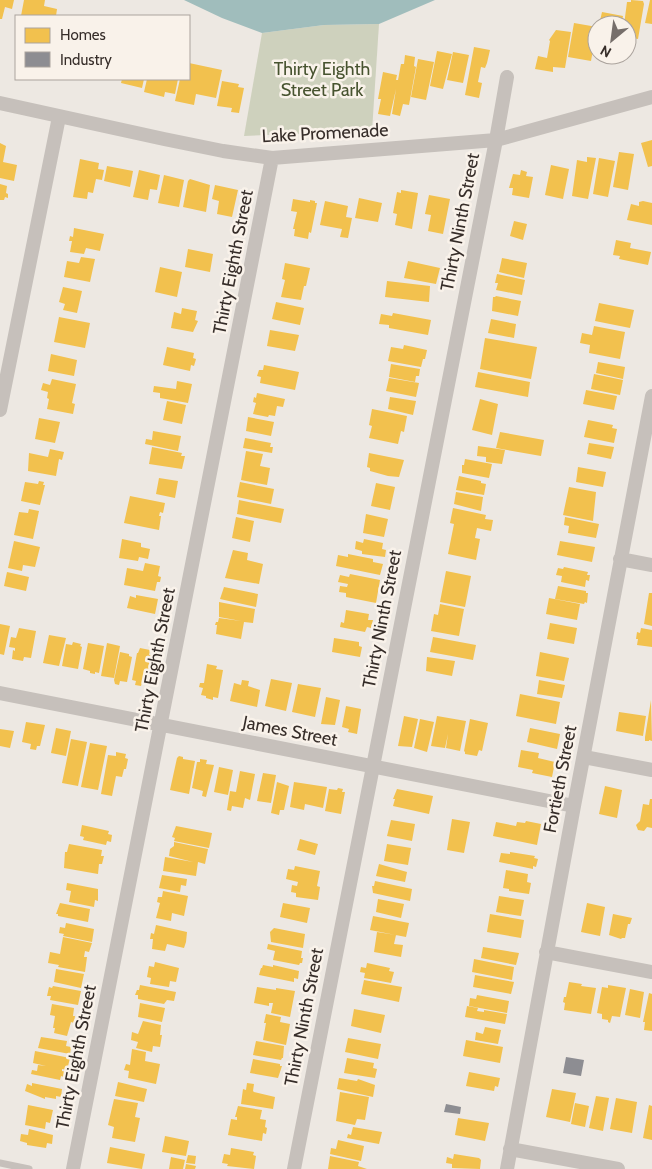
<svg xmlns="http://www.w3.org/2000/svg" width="652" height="1169" font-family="Cabin,sans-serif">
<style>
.green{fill:#ced1bd}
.water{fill:#a0bdbc}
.homes{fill:#f2c14e}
.industry{fill:#8d8d92}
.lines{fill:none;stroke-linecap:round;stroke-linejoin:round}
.lane{stroke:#c6c0bb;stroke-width:7}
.street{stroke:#c6c0bb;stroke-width:14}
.labels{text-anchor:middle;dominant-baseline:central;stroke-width:5;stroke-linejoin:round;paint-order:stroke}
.park-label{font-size:18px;fill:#47532f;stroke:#f9f2ea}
.street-label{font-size:18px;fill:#362d29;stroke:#f9f2ea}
</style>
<rect width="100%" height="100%" fill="#ede8e2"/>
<path class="green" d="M379,24l-7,107 -128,5 18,-103 62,-8z"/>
<path class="water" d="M184,0h251l-56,24 -55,1 -62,8 -40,-15z"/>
<path class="homes" d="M0,0h14l-2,9 -7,-2 -3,12h-2z
M24,0h21l-1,6 13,3 -1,7h-35z
M631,0l12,1 1,3 -6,35 -11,-2v-12h-3l3,-23h4z
M650,0h2v24l-7,-1z
M602,12l21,4 -2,9h-22z
M574,23l23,4 -6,34 -23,-4z
M556,30l15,2 -6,36 -12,-1v5l-18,-3 3,-13 9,2 3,-17 -1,-1z
M474,47l16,3 -3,13 -2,5 -4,-1 -3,15 4,1 -3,15 -14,-3z
M437,51l15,3 -9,35 -13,-3z
M453,52l16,3 -6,28 -16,-3z
M405,55l10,2 -1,9 2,1 -7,38 -6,-1 -3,12 -8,-2 4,-25 -6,27 -12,-2 3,-15h-3l5,-27 14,3 -1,5h2l3,-16h3z
M418,59l16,3 -8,38 -15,-3z
M189,63l33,7 -6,28 -20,-4 -2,11 -19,-4 5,-22h9z
M122,79h22l-2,9 -21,-5z
M147,79h31l-3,15 -10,-2 -1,5 -20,-5z
M222,81l17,3 -1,3 6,1 -5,25 -8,-1 1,-4 -15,-2z
M652,140v26l-4,1 -7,-24z
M0,143l6,3 -3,16 14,3 -3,16 -14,-3z
M619,152l15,2 -6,36 -15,-3z
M587,157l9,1 -8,41 -16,-3 5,-36 10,2z
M599,158l16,3 -7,36 -15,-3z
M80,159l19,4 -1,6 6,1 -2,10 -6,-1 -3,14 -5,-1 -1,7 -14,-2z
M551,165l18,4 -6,30 -18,-4z
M107,166l26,5 -3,16 -26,-6z
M139,170l21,5 -3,15 -7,-1 -2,11 -15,-3z
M521,170l6,2 -1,4 7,1 -4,21 -17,-3 1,-7h-4l4,-14 7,1z
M164,175l20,5 -5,27 -21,-4z
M190,179l20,6 -4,27 -23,-5 5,-26z
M0,184l7,2 -1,7 2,1v4l-3,-1 -1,3h-4z
M215,185l23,5 -6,27 -15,-3 2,-13 -7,-2z
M401,190l17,3 -6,36 -17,-4 2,-11 -4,-1 4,-21 4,1z
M429,195l21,4 -7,35 -15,-3 3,-16 -6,-1z
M359,198l23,5 -4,19 -23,-4z
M293,199l17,3v-2l5,1v2h2l-6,30 -2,-1 -1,7 -14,-3 1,-7h-2l4,-17 -6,-1z
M325,201l23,5 -2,11 6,1 -4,20 -8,-1 2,-8 -22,-4z
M643,201l9,2v22l-25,-5 4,-16 8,2v-4z
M514,221l13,3 -4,16 -13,-4z
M74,228l30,6 -4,17 -14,-3 -2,6 -14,-2 2,-11h-3l1,-5 3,1z
M616,240l15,3 -1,5 21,4 -3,13 -29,-6 1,-3 -7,-1z
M188,249l25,5 -3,18 -25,-5z
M81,257l14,2 -5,23 -26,-5 3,-16 12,2z
M502,258l25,5 -3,15 -25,-6z
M408,261l32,7 -4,16 -32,-6z
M285,263l25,5 -4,18h-2l-3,14 -20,-3 4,-17 -3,-1z
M160,267l22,5 -5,25 -22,-5z
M497,274l28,6 -3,15 -26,-5 2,-7h-3z
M387,281l43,5 -1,16 -44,-5z
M63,287l19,4 -5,22 -14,-3 2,-6 -6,-2z
M496,296l25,5 -3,15 -26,-5 1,-14h2z
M276,302l28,6 -4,17 -28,-6z
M599,303l35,7 -4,18 -35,-7z
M182,308l15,3 -2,9 3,1 -5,11 -22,-4 3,-16 7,2z
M393,313l38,7 -3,15 -39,-7v-3l-10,-1 2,-10 11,2z
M59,317l31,6 -5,25 -31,-6z
M491,319l25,5 -2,14 -26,-5z
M594,326l31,6 -5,27 -31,-6 1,-8 -10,-2 2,-10 10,2z
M270,330l29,5 -4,16 -28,-5z
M485,338l52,9 -6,32 -51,-10z
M404,345l23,5 -2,9h-2l-2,8 -33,-6 3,-14 12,2z
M167,347l27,6 -1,5 3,1 -2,7 -3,-1 -1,6 -27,-6z
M51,354l26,6 -3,16 -26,-5z
M598,362l27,5 -2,12 -27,-6z
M391,364l29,5 -1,7h-3l-1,6 -26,-5z
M264,365l35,7 -4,18 -35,-7 1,-6 -4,-1 2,-6h4z
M478,372l52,10 -2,15 -53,-10z
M594,374l29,6 -3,15 -29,-6z
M389,378l30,5 -3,14 -30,-6z
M52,379l24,5 -4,19 3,1 -2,10 -26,-5 2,-10 -2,-1 1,-6 -7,-2 2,-7 7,2z
M177,381l15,3 -4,19 -28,-5v-5l-7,-1 1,-6 22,3z
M586,390l31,6 -3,14 -31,-6z
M257,393l28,6 -2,8 -6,-1 -2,10 -6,-1 -1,2 -15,-3 3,-11 -3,-1 1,-5 2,1z
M390,397l26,4 -3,14 -25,-6z
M480,399l18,5 -6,31 -20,-5z
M167,401l19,4 -4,19 -19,-4z
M372,409l35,7 -3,16 -3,-1 -3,13 -29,-6 3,-12 -3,-1z
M248,417l26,5 -3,14 -25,-5z
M39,418l21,4 -5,21 -20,-4z
M588,420l25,5 -1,3 5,1 -3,14 -30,-6z
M153,431l28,5 -3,15 -33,-7 1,-5 6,1z
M500,432l44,8 -3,16 -45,-8z
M245,438l26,5 -1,4h3l-1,6 -29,-5z
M589,443l25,4 -3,12 -24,-5z
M478,446l27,4 -3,14 -16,-2v-5l-9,-1z
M152,447l30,6 -1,3h4l-3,13 -33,-5z
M50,449l14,3 -2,8 -3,-1 -3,17 -28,-5 1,-18 19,4z
M246,451l17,3 -3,12 10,2 -3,17 -26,-5z
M369,453l35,7 -5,17 -11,-1 -18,-5v-3l-3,-1z
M465,459l27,5 -3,14 -27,-5v-8h2z
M578,467l28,5 -3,15 -27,-5z
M459,476l22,5v2l5,1 -2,11 -28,-5z
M159,478l19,3 -3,17 -19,-4z
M39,481l5,1 -1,3h2l-5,20 -19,-4 4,-19 13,2z
M240,482l34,7 -3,15 -34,-7z
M376,483l19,4 -5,23 -19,-4z
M569,487l27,5 -3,29 -30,-6z
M456,492l27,5 -2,14 -27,-7z
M130,496l35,7 -2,10 -3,-1 -1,4h2l-2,14 -35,-7z
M239,500l45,9 -3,14 -44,-9z
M453,508l33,7 -1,4 8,1 -2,11 -14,-3 -2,10 5,1 -4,21 -28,-6 6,-30 -4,-1z
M29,509l10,2 -6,28 -19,-4 5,-23 9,1z
M366,514l22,5 -4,18 -21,-4z
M236,517l18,4 -4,21 -18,-4z
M565,517l34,7 -3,14 -28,-5 1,-7 -5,-1z
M122,539l19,4v4l9,2 -2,10 -9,-2 -1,4 -19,-3z
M364,539l19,4 -1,6 4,1 -1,7 -23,-3v-3l-7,-2 1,-8 7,2z
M14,541l26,6 -5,20 -12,-2 -1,6 -14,-3z
M560,541l35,6 -3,15 -35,-7z
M233,550l15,3 -1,7 16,4 -4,20 -34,-6z
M348,554l25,5v3l10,2 -3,11 -44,-9 2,-11 10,2z
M145,563l15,3 -2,10 3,1 -1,5h-3l-2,9 -31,-6 3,-17 16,3z
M564,567l24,5 -1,3h3l-1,6 -3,-1 -1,7 -24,-5 1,-6 -6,-1 2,-7 5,1z
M446,571l25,5 -6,31 -25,-5z
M7,572l22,5 -3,14 -22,-5z
M350,574l30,6 -4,23 -30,-6v-4l-7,-1 1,-6 7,1 1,-3 -10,-2 2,-7 9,2z
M558,586l28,5v2h2l-1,10 -2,-1 -1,2 -29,-5z
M224,587l34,7 -2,13 -36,-8z
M649,593h3v33l-8,-2z
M136,595l22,4 -3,15 -28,-6 3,-12 6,2z
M549,598l31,6 -3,16 -31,-6z
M219,602l36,7 -2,14 -9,-1 -3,17 -25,-5 1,-9h-2l1,-3h2l1,-4 22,3 -22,-4z
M440,604l24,5 -5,27 -28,-5 3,-17 4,1z
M346,610l23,4 -1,6h5l-2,8 -4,-1 -2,5 -25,-5 1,-5 3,1z
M550,623l27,5 -3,16 -27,-5z
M0,624l10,2 -6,29 -4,-1z
M19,628l17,3 -5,27 -7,-1 -1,4 -11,-2 1,-9 2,1v-3l-6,-1 2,-10 5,1z
M641,628l11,2v17l-15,-2 1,-6h-2l1,-7 3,1z
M49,635l17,3 -7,28 -16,-3z
M433,637l43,8 -3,15 -43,-8z
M334,638l25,4v4l3,1 -2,10 -28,-5z
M73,642l8,2 -1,2 2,1 -4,22 -16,-3 4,-22 6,1z
M88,643l16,3 -5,27 -4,-1v2l-5,-1v-2l-7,-2z
M107,643l13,3 -6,32 -13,-2z
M140,648l10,2 -1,5 4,1 -5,27 -6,-1 -1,4 -6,-1 1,-4 -4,-1 5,-27h1z
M120,652l9,2v2l3,1 -5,25 -7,-1 -1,4 -4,-1 -1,-4z
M540,652l29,6 -5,23 -28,-5z
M427,657l28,4 -3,15 -26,-5z
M207,664l10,2 -1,3 7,1 -5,28 -5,-1v3l-7,-2v-2l-5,-1 2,-7 -4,-1 1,-4h4z
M271,679l21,4 -6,28 -21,-5z
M242,680l7,1 -1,5 12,4 -3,17 -27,-6 4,-18 7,2z
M539,680l26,5 -3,13 -25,-4z
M298,684l23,4 -6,29 -23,-5z
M520,694l40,8 -4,22 -40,-8z
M326,697l14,3 -5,25 -14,-1z
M651,700l1,41 -3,-1v1h-4v-4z
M346,706l15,3 -4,25 -9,-2 1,-3 -7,-2z
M619,712l27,4 -3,20 -27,-5z
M404,716l14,3 -6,28 -14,-1z
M437,716l29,5 -6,30 -14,-3 2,-14 -3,14 -14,-2z
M420,719l14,3 -7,30 -13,-4z
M470,719l18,4 -6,28 -3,-1 -2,6 -12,-2v-2l-1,-1z
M26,722l19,3 -5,21h-3l-1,4 -6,-1 1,-5 -9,-2z
M56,728l15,3 -5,25 -15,-3z
M530,728l30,6 -3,15 -30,-7z
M0,729l14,2 -4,17 -10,-2z
M71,739l16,3 -9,44 -16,-3z
M90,743l17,3 -9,44 -17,-3z
M521,750l18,3 -1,5 17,4 -3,15 -20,-4 1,-3 -15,-3z
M116,752l10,2 -1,4 3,1 -2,10h-2l-2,8 -6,-1 -4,20 -11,-2 7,-39 8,1z
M179,756l4,1v2l12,2 -6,33 -19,-4 7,-32z
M200,759l7,1 -1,4 8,1 -8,32 -4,-1 1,-5 -11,-3 5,-26h3z
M219,767l14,3 -5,25 -14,-3z
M240,771l15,3 -5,26 -5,-2 -2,10 -11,-2 -1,5 -4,-1 3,-19 6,1z
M263,773l13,2 -5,28 -14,-2z
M277,782l12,4 -5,24h-4l-1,5 -8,-2z
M294,782l33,5 -4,21 -18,-4 -1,6 -14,-3z
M605,786l17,4 -5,28 -18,-4z
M338,788l5,1 -1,3h3l-4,22 -16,-3 4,-22 8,1z
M397,789l36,7 -4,18 -36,-8 2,-7h-2z
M650,799h2v29l-5,-1 -3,4 -6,-1 -2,-5 4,-4 3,-17 6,1z
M452,819l18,3 -6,31 -17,-3z
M391,820l24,4 -3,17 -25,-5z
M526,821l15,3 -4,21 -44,-9 3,-14 20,4 1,-4 8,1z
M82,825l27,6 -1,3 4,1 -1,7 -4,-1 -1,4 -23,-5 1,-3 -4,-1z
M176,826l36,7 -3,15 -35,-7 1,-3 -3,-1z
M300,839l18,5 -3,11 -18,-5z
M174,842l34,7 -3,15 -7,-2 -2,14 -33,-5 2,-14 28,5 -24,-6 1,-7 4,-3z
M69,844l33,6 -1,6h3l-2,8h-3l-1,10 -34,-6 1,-16h2z
M387,844l24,4 -3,17 -24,-4z
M510,852l25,4 -1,2 4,1 -2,8 -3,-1v3l-34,-7 2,-9 9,1z
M379,864l28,8 -2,10 -29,-6z
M295,866l25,5 -3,15 3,1 -2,13 -22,-3v-4l-5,-1 1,-7 5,1 1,-4 -12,-3 2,-10 6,1z
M506,870l22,4 -1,8 4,1 -2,11 -20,-3v-2l-6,-1z
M162,875l25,4 -1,7 -5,-1 -1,7 -21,-4z
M375,881l37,8 -2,12 -37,-8 -1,-7h2z
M67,883l31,6v12l-3,-1 -1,7 -25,-5 2,-11 -5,-1z
M163,891l25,5 -4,20 -12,-3 -1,8 -15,-3 4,-15 -3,-1 1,-5h4z
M499,896l25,4 -3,16 -25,-4z
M378,899l26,5 -3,14 -25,-6z
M60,903l30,6 -2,13 -30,-6v-2h-2z
M283,903l27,5 -3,15 -27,-6z
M587,903l18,4 -5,29 -19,-4z
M490,914l34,6 -3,18 -34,-6z
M613,914l19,4 -2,6h-2l-3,14h-3l-1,1 -12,-4z
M373,916l36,7 -3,14 -36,-7z
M66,923l28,6 -2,13 -29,-6 1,-2 -5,-1 1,-6 5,1z
M156,925l31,7 -1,10 -2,6 -17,-4 -2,7 -13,-2 1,-10h-3l1,-6 3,1z
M274,928l31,6 -2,14 -32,-6 -1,-10z
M377,932l19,3 -2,9 9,1 -2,12 -27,-5z
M63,937l29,6 -3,9 -4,-1 -1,6h3l-2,15 -27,-5 1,-2 -11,-2 2,-11 10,2z
M268,944l34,7 -1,7h2l-1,5h-2l-1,2 -26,-5 2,-9 -8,-2z
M483,947l36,6 -3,12 -35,-7z
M474,959l40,8 -2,13 -40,-8z
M155,962l24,6 -3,14 -6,-1 -1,6 -19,-3 1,-6 -4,-1 2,-11 5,1z
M367,963l23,5 -1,3 5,1 -3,11 -27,-5 1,-5 -5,-1 1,-5 5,1z
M263,965l10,2v-2l26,6 -1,8 -4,-1v4l-35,-7 2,-7h1z
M56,969l28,5 -3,14 -27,-6z
M475,975l39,7 -3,12 -38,-7z
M364,980l38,7 -3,15 -38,-8z
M569,982l13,2 -1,2 15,2 -5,26 -27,-4 1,-7 -2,-1 1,-5h2z
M140,985l36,7 -2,9 -7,-1 -3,4 -26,-5v-4h-3l2,-5h2z
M608,985l18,3 -6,29 -8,-1 -2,7 -2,-1v-2l-6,-1v-5l-5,-1 5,-26 6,1z
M53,986l28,5 -3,14 -28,-5 1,-4h-4l2,-9 3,1z
M257,987l19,3v-2l19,3 -5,26 -19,-4 2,-10h-4v3l-15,-3z
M630,989l14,3 -4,26 -15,-3z
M649,993l3,1v37l-8,-1 1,-8h-2z
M477,995l32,6 -2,12 -38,-7 1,-8 6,1z
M140,1003l25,5 -3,14 -24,-5z
M52,1004l22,4 -1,8h2l-1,7 -3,-1 -4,14 -13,-3 1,-5h-2l2,-12 -5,-1z
M467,1006l11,2 -1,3 7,1v-2l23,4 -2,10 -40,-7z
M354,1009l31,6 -4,18 -30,-7z
M266,1014l15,3 -1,5 10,2 -4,21 -23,-5 3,-17h-2z
M143,1021l18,4 -1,10h2l-2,12 -7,-1 -1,6 -16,-4 2,-6 -7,-2 1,-8 6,2z
M485,1027l16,3 -3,14 -23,-4 1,-8 7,2z
M41,1037l26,4 -1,5 5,1 -1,7 -32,-6z
M348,1038l33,6 -3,15 -33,-7z
M466,1040l37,7 -3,16 -37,-7z
M256,1041l28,5 -1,12h-1l-1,2 -28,-5z
M132,1049l14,3 -1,9 15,3 -4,20 -28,-6 1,-7 -5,-1 2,-6 4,1z
M35,1051l35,7 -3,12 -5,-1v2l4,1 -2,5 -3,-1 -1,4 -29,-6 1,-4 5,1 1,-6 8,1 -13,-3z
M347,1058l27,5 -1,5 4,1 -2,9 -31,-5z
M253,1059l27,5v2h2l-4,12 -28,-5z
M469,1072l31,6 -2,9 -3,-1 -1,5 -28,-5z
M339,1078l18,3 1,-2 17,6 -2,12 -36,-8z
M118,1082l29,7 -3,13 -29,-6z
M32,1083l30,6 -1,8 -5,-1v3l-11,-2v2l-20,-8 2,-7 5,2z
M247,1083l7,1 -1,7 1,1 21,5 -2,12 -32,-5 2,-15 3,1z
M552,1089l24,4 -6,29 -24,-5z
M340,1092l29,5 -4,23 -8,-1 -2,6 -19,-4z
M596,1096l13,2 -6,33 -14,-3z
M616,1098l21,4 -5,31 -22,-4z
M114,1099l24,4 -3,14 5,1 -5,24 -23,-4 2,-11 -6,-2z
M575,1103l14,3 -4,21 -14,-3z
M28,1105l25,5 -3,13 -4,-1 -1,7 -20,-4z
M649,1105l3,1v34l-9,-2z
M238,1106l24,4 -2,9 6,1 -1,7 2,1 -1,6 -3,-1 -1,8 -34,-6 3,-16 6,1v-3h-2z
M458,1118l31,5 -4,18 -30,-6z
M353,1127l29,5 -3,12 -32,-6 1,-4 3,1z
M29,1129l24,6 -1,9 -5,-1 -1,5 -19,-3v-2l-7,-2 1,-7 7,1z
M165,1136l24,5 -3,15 -24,-4z
M338,1140l26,6 -3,15 -31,-7 1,-6 5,1z
M110,1147l35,7 -3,15 -35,-6z
M231,1148l23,4 -1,3 3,1 -2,13 -27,-3 1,-2 -6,-1 2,-9 6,1z
M454,1154l25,4 2,2 -1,9 -28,-1v-4l-6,-1 1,-6 6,2z
M188,1155l8,1 -1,8 -9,-1z
M330,1156l29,6 -1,4 9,3h-39z
M171,1157l14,3 -2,9h-14z
M186,1164l10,2 -1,3h-10z"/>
<path class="industry" d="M566,1057l18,3 -3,16 -18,-3z
M446,1104l15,3 -1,7 -16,-2z"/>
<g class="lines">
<path class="lane" d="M0,1163l29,6"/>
<path class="street" d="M0,103l164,36 59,12 49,7 224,-18 156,-43
M0,410l59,-293
M620,559l32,6
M0,693l574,113
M584,757l68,13
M546,952l106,20
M510,1149l108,20
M73,1169l199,-1011
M294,1169l202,-1029 11,-63
M507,1169l67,-363 78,-410"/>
</g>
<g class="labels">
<g class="park-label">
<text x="322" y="69">Thirty Eighth<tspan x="322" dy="21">Street Park</tspan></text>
</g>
<g class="street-label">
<text transform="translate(325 133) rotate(-3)">Lake Promenade</text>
<text transform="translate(460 222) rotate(-79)">Thirty Ninth Street</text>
<text transform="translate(233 262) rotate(-79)">Thirty Eighth Street</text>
<text transform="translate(382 619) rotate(-79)">Thirty Ninth Street</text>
<text transform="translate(155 660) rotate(-79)">Thirty Eighth Street</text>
<text transform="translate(290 731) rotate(11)">James Street</text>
<text transform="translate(560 779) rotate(-79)">Fortieth Street</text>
<text transform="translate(304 1017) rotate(-79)">Thirty Ninth Street</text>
<text transform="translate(76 1057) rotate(-79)">Thirty Eighth Street</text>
</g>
</g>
<rect x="15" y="15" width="175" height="65" fill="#f9f2ea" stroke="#aba39d"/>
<rect x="25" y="28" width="25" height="15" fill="#f2c14e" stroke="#aba39d"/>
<text x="60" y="40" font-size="15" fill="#362d29">Homes</text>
<rect x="25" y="52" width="25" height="15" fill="#8d8d92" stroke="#aba39d"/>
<text x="60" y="65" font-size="15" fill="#362d29">Industry</text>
<g transform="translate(612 40) rotate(209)"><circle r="24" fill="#f9f2ea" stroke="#aba39d"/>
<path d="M0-4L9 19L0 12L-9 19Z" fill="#766e6a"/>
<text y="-8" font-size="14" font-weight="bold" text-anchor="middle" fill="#362d29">N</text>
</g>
</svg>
